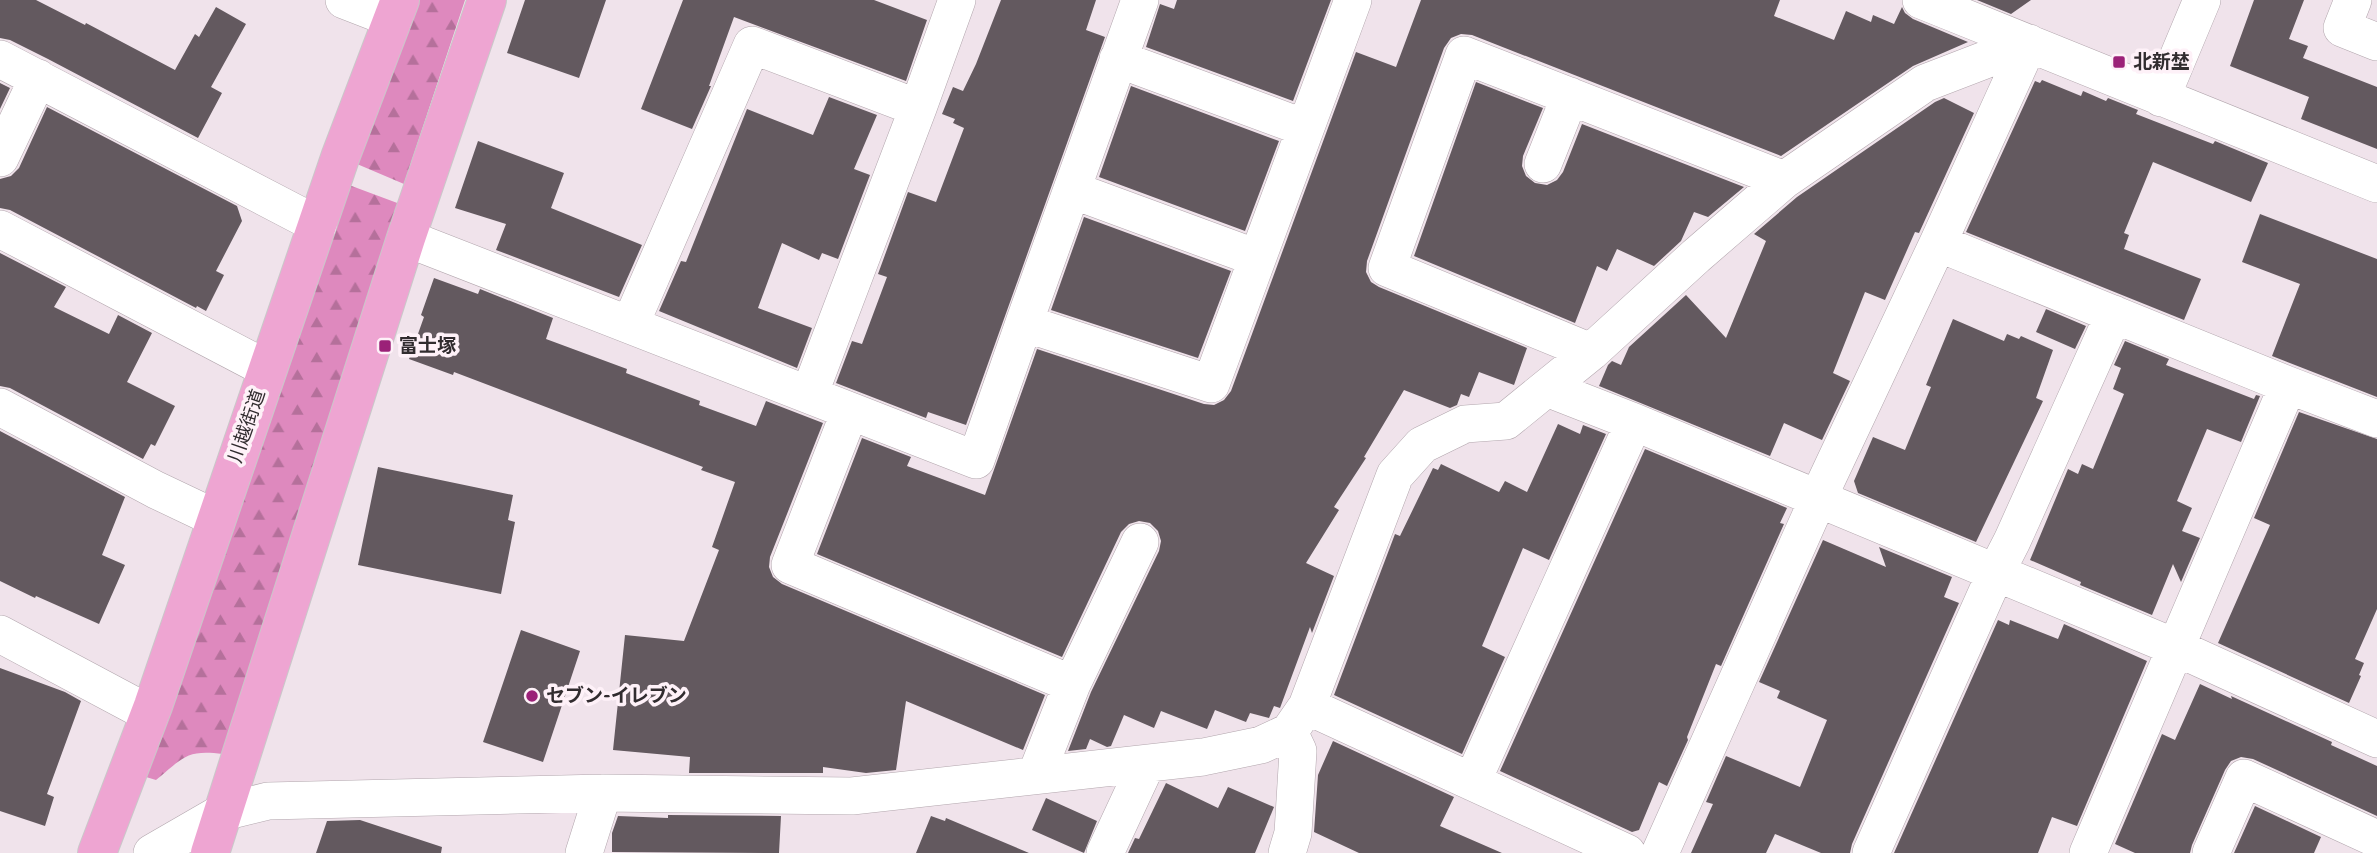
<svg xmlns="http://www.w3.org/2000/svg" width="2377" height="853" font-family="'Varela Round','Noto Sans JP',sans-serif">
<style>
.forest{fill:url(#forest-firs)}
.building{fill:#63595f}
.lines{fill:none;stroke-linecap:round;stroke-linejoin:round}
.minor-casing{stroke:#b2a6ad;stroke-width:38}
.highway-casing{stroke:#c9c8c9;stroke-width:40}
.minor{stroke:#fff;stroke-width:37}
.highway{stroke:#eea5d2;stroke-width:38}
.poi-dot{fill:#9b2178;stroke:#fef1f8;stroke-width:2.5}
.labels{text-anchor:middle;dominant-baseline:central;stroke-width:7;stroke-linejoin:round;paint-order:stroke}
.poi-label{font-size:19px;font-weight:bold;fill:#312c2f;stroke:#fef1f8;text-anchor:start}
.street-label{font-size:19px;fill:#312c2f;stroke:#fef1f8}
</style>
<defs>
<pattern id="forest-firs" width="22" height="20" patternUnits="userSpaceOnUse" patternTransform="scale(1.75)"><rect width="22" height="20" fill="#de89be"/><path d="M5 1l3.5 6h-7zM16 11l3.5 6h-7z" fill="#b5709b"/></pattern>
</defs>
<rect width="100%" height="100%" fill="#f0e3eb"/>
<path class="forest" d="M416,0h49l-61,184 -47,-20z
M349,185l51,19 -177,550c-37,-5 -40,4 -67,26l-10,-3z"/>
<path class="building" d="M0,0h36l49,25 1,-2 89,47 20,-36 4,3 17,-30 30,17 -35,63 11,6 -24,45 -150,-79 -38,-19 -10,-2z
M525,0h81l-27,78 -72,-25z
M683,0h191l53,20 -21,61 -172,-64 -25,69h2l-19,43 -51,-20z
M1001,0h95l-10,30 19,7 -139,388 -38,-13 -2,6 -90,-35 16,-42 10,3 25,-67 -9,-3 30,-82 28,10 28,-74 -11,-5 2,-4 -13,-5 11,-27 10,4 13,-27z
M1177,0h154l-38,101 -147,-54 14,-43 14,5z
M1421,0h359l-6,16 60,24 12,-29 25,11 2,-7 21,9 8,-17 3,6 8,6 55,23 -55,24 -132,90 -309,-121 -11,-1 -10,4 -7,10 -77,213 -1,11 5,10 8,5 148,61 -13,37 -35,-13 -10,25 -8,-3 -4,11 -7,3 -46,-18 -40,67 2,1 -32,49 5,3 -33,53 28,13 -22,57 -2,-6 -30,81 -6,-2 -5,12 -19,-5 -4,9 -31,-12 -8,19 -46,-18 -7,17 -30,-13 -13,31 -4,1 -17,-8 -4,10 -18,2 23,-59 68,-141 2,-10 -3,-10 -8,-8 -11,-2 -10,3 -8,8 -59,125 -245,-103 45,-116 49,19 -4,9 78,29 52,-146 167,55 10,1 10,-5 7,-9 125,-339 40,15z
M1977,0h54l-20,14z
M2254,0h50l-15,39 19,7 -5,12 74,29v62l-76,-30 8,-22 -79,-31z
M2042,80l39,16 2,-5 23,10 2,-3 30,12 -2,4 77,30 2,-3 53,22 -17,39 -98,-40 -29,71 5,2 -5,14 77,30 -17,41 -218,-88 69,-151 5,2z
M1476,82l67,26 -20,48 -1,10 4,10 9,7 12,2 10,-5 6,-8 19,-48 162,63 -36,30 -14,-5 -13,29 -27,25 -37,-17 -10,22 -10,-5 -22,57 -161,-67z
M0,83l10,5 -10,21z
M1131,86l148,55 -34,90 -146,-54z
M829,97l48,18 -23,54 16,6 -32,84 -16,-6 -3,7 -37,-17 -24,65 54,20 -15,40 -138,-57 22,-50 5,1 61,-153 66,26z
M1944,98l30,15 -55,120 -4,-1 -30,68 -20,-8 -32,81 17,8 -28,59 -38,-17 -14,33 -171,-70 9,-21 4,-4 9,4 8,-18 57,-52 40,43 40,-97 -12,-7 43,-37 138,-95z
M47,107l190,99 5,15 -26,50 8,4 -18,36 -9,-5 -1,2 -186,-98 -10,-2v-29l11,-3 8,-8z
M478,141l86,32 -13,35 91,37 -23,52 -123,-47 10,-26 -51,-16z
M2260,214l117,45v138l-105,-41 28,-72 -58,-22z
M1084,217l147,54 -33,87 -147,-48z
M0,253l66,34 -12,20 55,27 9,-19 34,18 -25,49 48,24 -20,40 -4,-2 -8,15 -133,-71 -10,-2z
M434,278l44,16 2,-5 73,29 -7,21 81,30 -1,4 74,28 -1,4 57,21 10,-25 57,22 -53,134 -1,10 4,10 9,7 263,111 -22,55 -117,-49 -10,69 -30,3 -43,-6v6h-134l1,-16 -77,-7 12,-115 59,6 35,-91 -7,-3 23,-65 -34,-12 2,-3 -157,-60 -92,-35 -1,3 -44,-16 15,-42 -3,-2z
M2046,309l40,17 -11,23 -39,-17z
M1953,319l51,22 3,-7 12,5 2,-3 32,14 -17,48 7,3 -67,141 -118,-49 -4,-12 19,-44 32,13 26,-63 -5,-2z
M2125,341l44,18 -3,6 88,34 2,-4 4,1 -19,46 -34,-13 -30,72 15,7 -10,23 18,7 -19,44 -8,-18 -21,51 -72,-30 1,-3 -51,-22 38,-91 10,5 4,-10 11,5 31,-75 -11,-5 8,-21 -7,-3z
M2299,412l78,27v170l-22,50 9,4 -5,12 2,1 -12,27 -131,-60 52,-118 -16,-7z
M1558,424l22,10 3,-9 23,9 -57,126 -26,-12 -41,98 23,11 -43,97 -128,-59 61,-161 5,2 33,-68 5,2 3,-6 58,28 6,-11 22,11z
M0,431l125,66 -23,58 23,10 -26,59 -63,-28 -1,2 -35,-17z
M1645,449l142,59 -7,15 4,1 -63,142 -5,-2 -29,73 1,3 -21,46 -8,-4 -20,48 -7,2 -132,-61z
M378,467l135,28 -5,25 7,2 -14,72 -143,-29z
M1823,540l63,27 -7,-20 73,30 -8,20 15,6 -107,241 -2,9h-29l-46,-19 -9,19h-75l22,-49 -7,-2 20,-46 74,31 27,-67 -50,-22 3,-7 -21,-9z
M1998,620l11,5 1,-5 48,19 6,-15 83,37 -70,165 -25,-9 -14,36h-144z
M521,630l59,21 -37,111 -60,-20z
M0,668l65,24 16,9 -34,93 7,3 -9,29 -45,-15z
M2200,684l32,15 -1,-3 101,46 -1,3 46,21v50l-124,-57 -12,-2 -10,4 -6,9 -33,75 -2,8h-55l-20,-9 47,-110 13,6z
M1333,741l121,56 -14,29 62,27h-143l-45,-21 4,-57z
M1166,783l52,25 10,-21 46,20 -19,46h-127l7,-15 4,1z
M1046,798l51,23 -13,32 -52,-23z
M2255,806l66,31 -7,16h-80z
M668,815l113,1 -2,37 -167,-1v-19l6,-17 50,2z
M931,816l14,5 1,-3 83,35h-113z
M360,820l82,27 -1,6h-125l11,-32z"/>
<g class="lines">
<g class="minor-casing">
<path id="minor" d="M344,0l49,19
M1921,0l456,184
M2353,0l-11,28 35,14
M0,59l318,166
M1118,59l187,69
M2161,98l41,-98
M918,108l39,-108
M0,158l38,-80
M1543,164l27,-68
M1072,190l185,68
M0,229l267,140
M406,238l570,222 48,-137 187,61 142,-384
M1938,243l350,142 89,34
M1024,323l116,-323
M630,325l122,-280 166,63 -109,287
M1591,352l-204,-84 77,-213 320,125
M1547,388l87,34 543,226 200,91
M0,407l156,83 59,28
M850,411l-60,154 282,119
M0,634l150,80
M1307,706l320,147
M1036,775l36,-91 68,-142
M1472,782l162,-360
M152,853l71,-41 45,-11 335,-8 249,3 351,-39 58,-12 28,-13 18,-26 88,-231 27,-30 43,-21 41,-3 85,-69 105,-96 88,-76 141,-97 104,-40
M584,853l19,-60
M1105,853l41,-88
M1287,853l6,-20 5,-82 -9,-19
M1660,853l167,-374 111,-236 91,-200
M1871,853l125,-281 16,-31 102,-227
M2088,853l200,-468
M2211,853l33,-75 133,61"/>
</g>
<g class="highway-casing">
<path id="highway" d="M97,853l56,-147 188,-551 59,-155
M210,853l196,-615 81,-238"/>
</g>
<use href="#minor" class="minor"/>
<use href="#highway" class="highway"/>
</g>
<g class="poi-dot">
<rect x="2112" y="55" width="14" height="14" rx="3.5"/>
<rect x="378" y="339" width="14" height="14" rx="3.5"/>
<circle cx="532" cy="696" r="7"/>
</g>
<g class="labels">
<g class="poi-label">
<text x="2133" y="62">北新埜</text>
<text x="399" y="346">富士塚</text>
<text x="546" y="696">セブン-イレブン</text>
</g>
<g class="street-label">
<text transform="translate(247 426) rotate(-71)">川越街道</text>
</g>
</g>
</svg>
